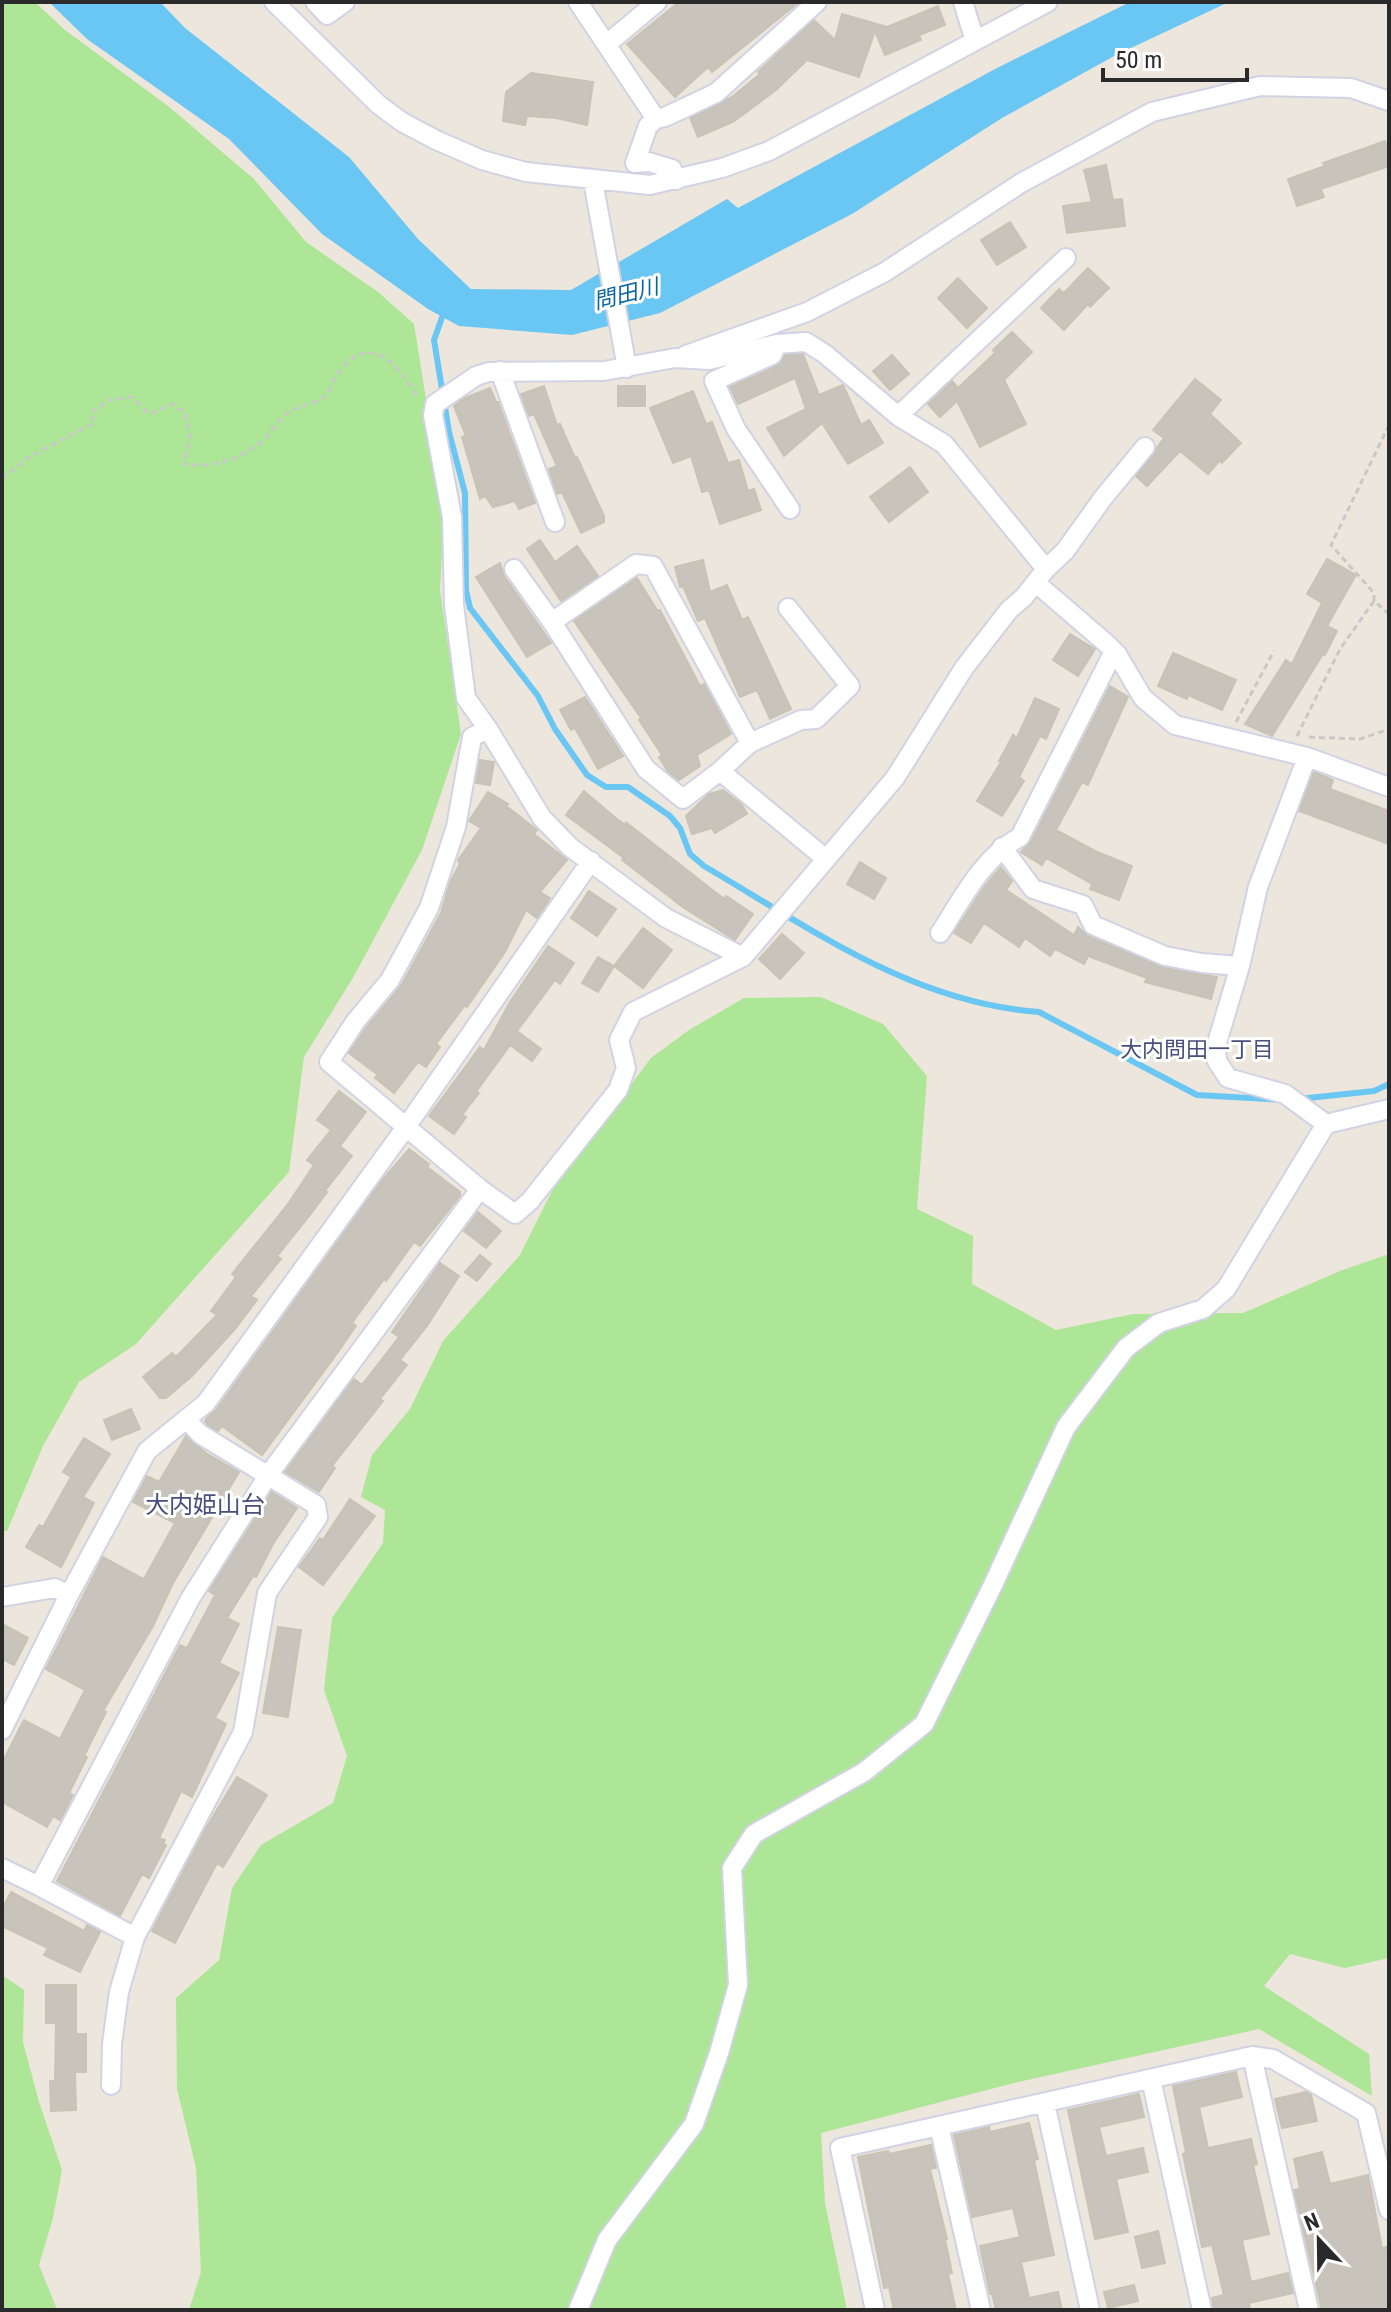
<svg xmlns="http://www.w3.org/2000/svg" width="1391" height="2312" font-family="'Roboto Condensed','Noto Sans JP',sans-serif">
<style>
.green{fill:#ade696}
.water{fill:#6ac7f3}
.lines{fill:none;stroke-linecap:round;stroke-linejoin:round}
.stream{stroke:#6ac7f3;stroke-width:6}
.building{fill:#c8c3bb;stroke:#c8c3b5;stroke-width:2}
.street-casing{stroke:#d1d3e4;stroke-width:22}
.path{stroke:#c8c8c8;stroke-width:3;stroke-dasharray:6 4;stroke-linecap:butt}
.street{stroke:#fff;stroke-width:18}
.labels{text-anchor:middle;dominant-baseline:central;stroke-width:6;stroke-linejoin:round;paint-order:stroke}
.water-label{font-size:22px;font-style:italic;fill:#0864a1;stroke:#fff}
.neighbourhood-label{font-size:22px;fill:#494f7d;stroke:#fff}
.quarter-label{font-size:24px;fill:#494f7d;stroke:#fff}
</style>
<rect width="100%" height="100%" fill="#ede6dc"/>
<path class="green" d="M2,2h33l30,28 103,76 86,73 52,63 72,50 36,32 30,187 -4,79 21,144 -39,116 -68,126 -50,81 -15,115 -153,172 -57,38 -36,64 -36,85h-5z
M821,997l62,27 44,52 -10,133 56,27 -1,48 84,46 77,-16 110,-1 97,-42 49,-17v704l-44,10 -55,-14 -26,32 105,68 3,42 -113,-67 -245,54 -193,50 4,70 22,107h-658l12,-38 -5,-104 -19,-79 -1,-91 43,-38 13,-72 29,-43 72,-42 14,-47 -23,-66 8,-72 51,-75 2,-33 -24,-13 11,-42 38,-46 33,-68 77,-86 32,-64 99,-133 38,-28 55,-32z
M2,1975l22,15 -1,52 16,60 23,68 -9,48 -14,47 17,42 5,3h-59z"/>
<path class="water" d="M49,2h111l25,26 164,129 69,82 53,50 100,1 156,-91 11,9 259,-140 133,-66h99l-113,53 -114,63 -150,96 -192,99 -88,22 -113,-9 -31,-17 -106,-75 -93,-95 -142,-100z"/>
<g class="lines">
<path class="stream" d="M445,309l-11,31 15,92 16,61 1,97 4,18 68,88 17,33 32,46 19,12h22l42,29 10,12 10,26 14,12c106,62 208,137 335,146l158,83 86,5
M1299,1099l75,-8 15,-7"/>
</g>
<path class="building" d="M679,2h120l-87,70 -4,-5 -33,30 -48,-53z
M938,6l7,19 -26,10 2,5 -36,15 -10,-24 -16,46 -52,-17 -31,30 -43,32 -35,15 -8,-19 42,-21 28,-23 -2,-2 56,-52 21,20 7,-26 45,13z
M531,73l62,9 -6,43 -31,-7 -29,-2 -2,9 -22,-4 3,-29z
M1385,141l4,11v14l-68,23 3,8 -27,9 -9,-27 37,-13 -2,-3z
M1106,165l7,35 9,-1 3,27 -58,7 -4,-27 29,-4 -8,-32z
M1010,222l16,25 -29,18 -16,-25z
M1088,268l21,20 -19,19 -2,-3 -24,26 -23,-22 18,-19 5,4z
M958,278l29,30 -20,20 -29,-30z
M1012,332l20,20 -28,28 22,44 -46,23 -23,-46 -17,16 -12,-13 24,-23 6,7 37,-35 -2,-3z
M803,354l16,41 24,-10 18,40 8,-5 14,23 -35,21 -26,-41 -38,33 -17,-28 39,-19 -11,-31 -57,26 -8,-17 47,-21 8,-11z
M892,355l17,19 -19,16 -17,-19z
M1195,379l26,21 -11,14 31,29 -19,20 -2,-3 -12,14 -28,-23 -33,35 -11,-10 28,-38 -11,-8z
M544,386l13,39 3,-1 15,34 2,-1 27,59v6l-23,11 -19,-41 -5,2 -8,-25 8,-3 -23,-52 -5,2 -8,-22z
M618,386h27v20h-27z
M490,388l6,14h2l37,101 -16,6 -4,-8 -22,6 -8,-11 -5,3 -18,-62 4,-1 -12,-30 11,-8z
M693,391l13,33 6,-2 16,41 11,-3 9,31 6,-2 7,21 -41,14 -11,-34 -7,2 -11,-36 -18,7 -23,-55z
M910,467l18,25 -39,30 -19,-25z
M540,540l15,22 22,-16 21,30 -37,25 -34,-52z
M1327,559l29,16 -29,51 10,5 -12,24 -2,-1 -51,82 -27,-12 41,-64 6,4 30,-61 -15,-9z
M703,560l7,32 17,-7 15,35 6,-3 43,92 -21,10 -13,-29 -17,7 -35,-79 -7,3 -15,-35 -3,1 -5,-20z
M500,563l4,13 47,67 -24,14 -51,-80z
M637,578l20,32h3l40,76 4,-2 27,50 -34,21 3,11 -21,14 -11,-8 -9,-15 3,-2 -23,-35 2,-2 -67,-97z
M1070,634l25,15 -17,27 -25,-16z
M1173,653l63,27 -14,30 -34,-15 -1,4 -29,-13z
M1110,686l18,11 -40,88 -6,-3 -26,48 39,21 37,15 -13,34 -29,-11 2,-5 -46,-26 -4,7 -21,-13 10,-10z
M585,697l38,59 -25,13 -23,-41 -4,2 -11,-20z
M1035,698l24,11 -13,30 -6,-3 -21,41 5,4 -22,35 -25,-15 24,-39 -2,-1 14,-26 4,3z
M480,760l14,2 -4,23 -14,-2z
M1314,772l19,8 -3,9 59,22v33l-90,-33z
M723,790l19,15 5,9 -32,19 -3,-5 -20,6 -6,-18 23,-22z
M584,791l34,29 10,6 -1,-3 97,76 2,-3 27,18 -18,26 -51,-32 -62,-48 2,-2 -58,-43z
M488,792l20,12 -2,2 31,24 -3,4 33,26 -27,32 10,6 -13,20 -11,-8 -21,42 -38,55 -2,-2 -29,39 4,3 -14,20 -8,-5 -24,31 -19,-15 3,-3 -29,-22 16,-24 36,-43 40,-73 9,-31 10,-18 -2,-4 23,-32 -12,-7z
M860,862l26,16 -12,21 -27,-15z
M1001,867l11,14 -6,9 68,45 4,-8 10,9 73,31 56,10 -6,22 -66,-17 2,-4 -59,-22 -4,8 -29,-15 -5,7 -25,-18 -6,9 -35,-24 -13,20 -17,-10 30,-46z
M589,891l27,18 -19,27 -26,-18z
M643,928l29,22 -29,38 -29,-22z
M782,934l22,19 -24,26 -21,-20z
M548,946l26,17 -14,21 -5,-4 -38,51 24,18 -9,12 -22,-16 -34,47 3,1 -17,22 4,2 -12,17 -25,-18 51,-69 4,3 26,-48z
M598,957l16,9 -16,26 -16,-9z
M339,1091l27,21 -26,34 12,10 -27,35 2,1 -17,23 -33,41 4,3 -30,37 6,4 -22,29 -43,47 -26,22h-6l-17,-21 29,-24 4,4 41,-42 -6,-4 25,-34 -4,-3 56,-70 26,-39 -7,-5 24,-30 -14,-10z
M409,1149l20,15 -2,3 33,25v4l-40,50 -6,-4 -28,39 -2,-2 -32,44 4,3 -23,33 -71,96 -40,-29 -4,5 -10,-6 -3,-4 2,-3 9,-8 167,-231z
M478,1212l23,19 -15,17 -22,-17z
M480,1255l11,9 -14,17 -12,-9z
M440,1263l19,13 -32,50 -27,34 7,5 -27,34 3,2 -51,65 3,2 -16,24 -34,-20 69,-93 8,6 37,-48 -7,-5z
M131,1409l9,20 -28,11 -8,-20z
M186,1436l20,17 33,19 -66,111 -20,43 -50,85 3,1 -22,44 3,1 -18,36 4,2 -13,25 -7,-4 -6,11 -45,-25v-39l22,-43 36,19 25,-49 -39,-21 57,-112 40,22 2,-2 30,-54 -42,-21 14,-26 12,6z
M84,1438l26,16 -27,43 11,6 -33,64 -35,-20 13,-22 4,2 28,-50 -8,-5z
M272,1492l25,16 -24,36 -17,33 -3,-1 -26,42 12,6 -20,39 20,10 -24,45 11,6 -34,73 -11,-6 -22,47 6,2 -2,4 3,1 -17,33 -7,-4 -22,42 -63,-35 123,-236 7,3 28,-53 -6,-4z
M350,1499l25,17 -52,69 -24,-18 21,-29 3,2z
M2,1624l26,14 -14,27 -12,-6z
M278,1627l23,3 -13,87 -25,-4z
M237,1777l30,18 -44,72 -6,-4 -42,80 -23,-12 54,-103z
M11,1892l73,39 3,-6 13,7 -20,40 -36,-17 4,-7 -46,-22v-17z
M46,1985h30v49h10v38h-11l1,38 -25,1 -1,-30h5l1,-58h-10z
M1236,2072l6,25 -43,10 9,41 43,-9 6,25 -4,1 16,69 -27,6 9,42 37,-9 5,20 -44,10 1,7h-36l-2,-12 12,-3 -12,-50 -10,2 -19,-93 3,-1 -13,-67z
M1306,2092l5,3 6,26 -35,7 -7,-29z
M1139,2094l5,23 -45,10 7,29 37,-8 5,24 -32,7 12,53 -33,7 -27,-129z
M1029,2123l9,36 -4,1 20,95 -33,7 8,36 29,-6 4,18h-66l-4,-16h-2l-10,-48 40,-9 -7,-29 -41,9 -18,-82 35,-8 1,5z
M931,2145l5,23 -6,1 17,70h-2l7,34 -4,1 8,36h-62l-5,-23 -5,1 -26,-131 30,-6 1,3z
M1322,2152l8,32 38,-9 14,73 4,-1 3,14v49h-67l-28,-120 6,-1 -6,-30z
M1158,2231l7,32 -23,5 -7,-31z
M1134,2285l4,16 -30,7 -4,-16z"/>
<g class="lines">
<g class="street-casing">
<path id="street" d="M274,2l105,103 23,17 34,18 46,20 44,12 124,13 72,-17 47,-17 279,-149
M315,2l12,13 18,-13
M578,2l78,117 9,-2 51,-24 101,-91
M963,2l12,39
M607,44l50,-42
M656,119l-8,7 -13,37 14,-1 23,7 4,11
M593,181l34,187
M774,351l-2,4 -58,26 22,48 54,80
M686,355l121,-43 78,-40 136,-89 131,-71 108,-26 91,2 38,13
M500,371l55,151
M898,416l168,-158
M514,569l38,53 94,147 37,30 37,-28 106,88
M1046,569l19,-18 38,-53 42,-51
M1036,583l71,61 10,10 26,44 32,27 132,32 82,30
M552,622l84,-58 17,2 97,177
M488,729l-16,8 -16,90 -27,81 -39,72 -35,42 -26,40 151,127 35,25 15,-13 88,-111 8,-22 -7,-28 14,-28 110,-55 152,-179 69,-110 45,-58 15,-13 22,-28 -102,-125 -46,-28 -73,-62 -19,-12 -29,2 -68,16 -34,-2 -71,13 -115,1 -13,4 -41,28 -2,11 19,102 2,88 12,93 22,31 54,89 28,29 96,71 77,39
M1307,757l-49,130 -18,79 -24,80 1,15 11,17 57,16 41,30
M720,771l30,-28 51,-23 15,-1 34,-33 -62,-78
M1002,847l31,42 50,16 10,20 72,31 37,7 38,3
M940,933c22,-34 43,-76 80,-96l90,-178 7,-5
M2,1597l53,-9 14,7
M2,1730l67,-135 78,-144 59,-48 200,-276 185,-266
M2,1868l37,18 151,-287 79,-125 211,-285
M39,1886l96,51
M1252,2056l57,254
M1151,2079l51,231
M111,2085l1,-41 7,-52 16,-55 108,-205 24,-139 51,-76 -2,-12 -116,-71 -13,-14
M1045,2103l45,207
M939,2126l42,184
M578,2310l29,-70 87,-116 25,-71 19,-68 -6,-117 22,-34 110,-62 60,-48 68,-137 74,-160 60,-79 33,-25 44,-14 23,-20 100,-165 63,-15
M875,2310l-35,-162 412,-92 21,3 93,54 23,97"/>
</g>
<path class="path" d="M2,479l27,-22 65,-34 -3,-11 19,-12 22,-3 17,17 23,-10 13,8 5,26 -6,26c28,4 54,-4 76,-21 9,-8 15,-19 25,-28 10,-9 27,-10 39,-18 6,-5 8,-15 12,-21 33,-48 62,-12 82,22
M1374,601v-8l-43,-48 58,-120
M1236,722l38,-71
M1297,736l43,-87 34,-48 15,13
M1309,737l51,2 29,-10"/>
<use href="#street" class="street"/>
</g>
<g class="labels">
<g class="water-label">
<text transform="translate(626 294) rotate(-14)">問田川</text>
</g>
<g class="neighbourhood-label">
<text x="1197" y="1049">大内問田一丁目</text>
</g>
<g class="quarter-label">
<text x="205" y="1505">大内姫山台</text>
</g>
</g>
<rect width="1391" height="2312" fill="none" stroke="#2a2a2a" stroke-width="8"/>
<g transform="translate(1319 2240) rotate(338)" stroke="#ffffff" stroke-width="6" paint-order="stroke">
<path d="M0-6L14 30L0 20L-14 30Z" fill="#2a2a2a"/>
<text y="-12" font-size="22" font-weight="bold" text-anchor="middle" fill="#2a2a2a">N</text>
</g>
<path d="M1103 68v12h144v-12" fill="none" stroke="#2a2a2a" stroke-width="4"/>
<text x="1115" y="68" font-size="24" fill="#2a2a2a" stroke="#ffffff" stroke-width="6" paint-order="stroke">50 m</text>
</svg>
